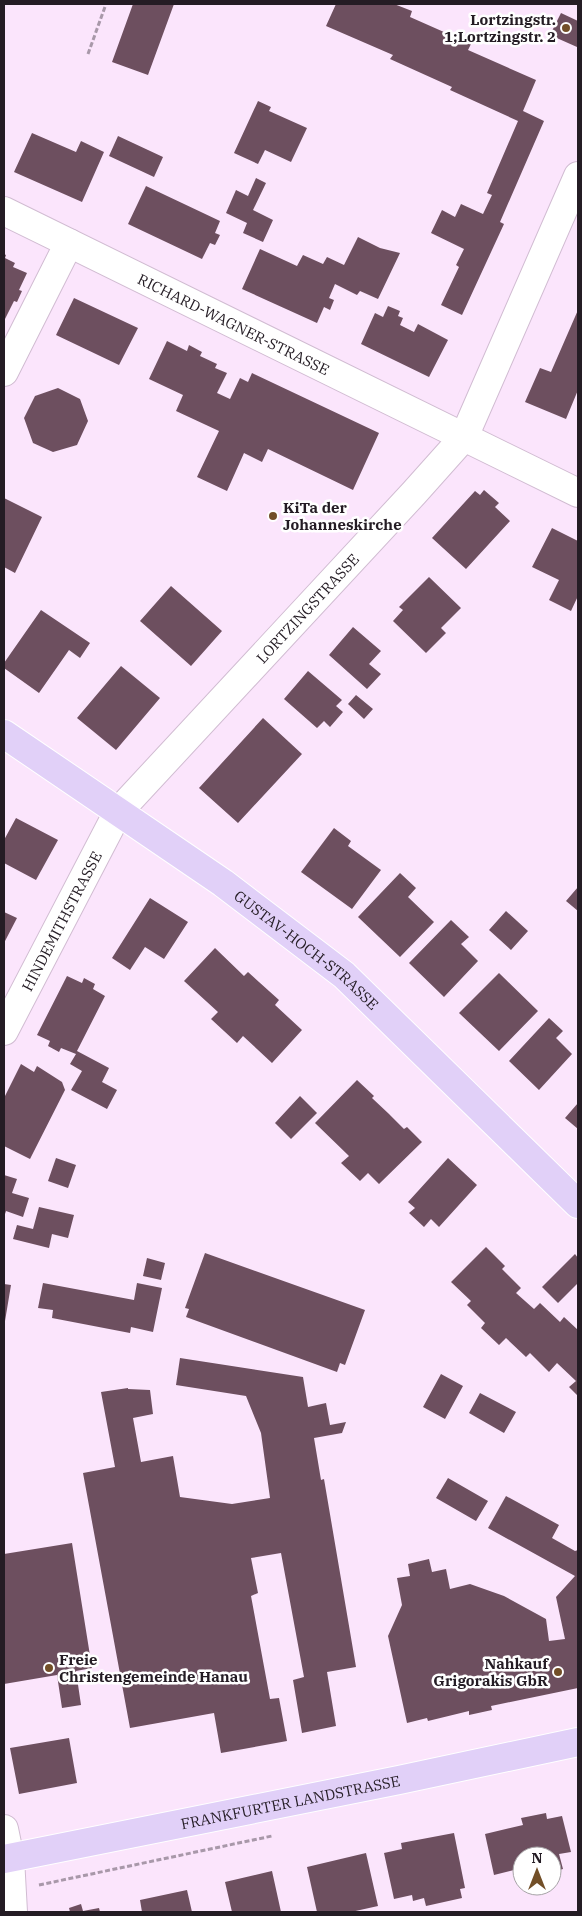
<svg xmlns="http://www.w3.org/2000/svg" width="582" height="1916" font-family="'IBM Plex Serif',serif">
<style>
.building{fill:#6d4f5f}
.lines{fill:none;stroke-linecap:round;stroke-linejoin:round}
.minor-casing{stroke:#d1bcd2;stroke-width:30}
.major-casing{stroke:#fff;stroke-width:30}
.path{stroke:#a898a9;stroke-width:3;stroke-dasharray:5 2.5;stroke-linecap:butt}
.minor{stroke:#fff;stroke-width:28}
.major{stroke:#e1d0f8;stroke-width:28}
.poi-dot{fill:#724f28;stroke:#fff;stroke-width:2}
.labels{text-anchor:middle;dominant-baseline:central;stroke-width:5;stroke-linejoin:round;paint-order:stroke}
.poi-label{font-size:15px;font-weight:bold;fill:#241c24;stroke:#fff;text-anchor:end}
.street-label{font-size:15px;fill:#241c24;stroke:#fff}
</style>
<rect width="100%" height="100%" fill="#fbe5fc"/>
<path class="building" d="M133,4h41l-26,71 -36,-13z
M336,4h58l18,7 -2,6 61,27 -3,6 68,30 -13,31 21,10 -44,101 4,2 -42,91 -21,-10 18,-38 -3,-2 8,-16 -33,-16 11,-23 13,7 6,-13 22,10 9,-19 -5,-2 31,-72 -68,-31 2,-3 -62,-28 3,-4 -67,-29z
M561,13l17,8 -1,26 -27,-12z
M258,101l13,6 -2,4 38,17 -16,34 -26,-12 -7,14 -24,-11z
M32,133l44,19 5,-11 23,11 -22,50 -68,-30z
M118,136l45,21 -9,20 -45,-21z
M256,178l10,5 -13,27 20,10 -10,22 -20,-9 4,-10 -21,-10 10,-23 12,6z
M146,186l74,35 -5,12 5,2 -5,10 -5,-2 -8,16 -74,-35z
M358,237l22,11 20,5 -22,46 -18,-8 -3,4 -22,-11 -6,14 5,2 -4,10 -6,-3 -7,16 -75,-34 18,-40 37,17 6,-11 20,9 4,-7 17,8z
M4,254l2,1 -1,3 10,5 -2,4 14,6 -8,17 3,1 -5,11 -3,-1 -10,20z
M74,298l64,30 -19,37 -63,-30z
M388,306l12,5 -2,5 5,2 -3,7 14,7 4,-8 30,16 -19,37 -68,-33 14,-31 8,4z
M578,310v80l-12,29 -41,-17 15,-34 11,4z
M167,341l20,10 2,-6 13,7 -2,4 17,8 -2,4 12,5 -10,20 13,6 10,-21 8,4 4,-9 127,60 -26,57 -85,-41 -6,13 -18,-9 -17,38 -30,-14 22,-46 -43,-20 7,-16 -34,-16z
M58,388l22,11 8,22 -11,24 -24,7 -20,-9 -9,-25 11,-22z
M484,490l15,13 -4,4 15,14 -44,48 -34,-31 43,-47 5,4z
M4,498l38,19 -27,56 -11,-6z
M552,528l26,13v55l-7,15 -22,-11 10,-20 -27,-13z
M429,577l32,31 -20,20 5,5 -20,20 -33,-32 10,-11 -4,-3z
M171,586l51,45 -31,35 -51,-45z
M41,610l49,33 -10,15 -11,-8 -30,43 -35,-25v-5z
M353,627l28,24 -12,13 12,10 -14,15 -38,-34z
M121,666l39,32 -44,52 -39,-32z
M308,671l34,29 -6,6 7,6 -13,15 -6,-6 -7,7 -33,-29z
M356,695l17,14 -9,10 -16,-15z
M263,718l39,36 -64,69 -39,-35z
M16,818l42,22 -22,40 -32,-17v-23z
M334,828l17,13 -3,5 33,24 -29,39 -51,-37z
M400,873l16,15 -8,9 26,25 -34,35 -42,-40z
M578,887v24l-12,-10z
M150,898l38,24 -24,37 -19,-12 -15,23 -18,-12z
M506,911l22,20 -17,19 -22,-20z
M4,912l13,6 -13,25z
M451,920l18,17 -8,7 17,17 -34,36 -35,-34z
M215,948l29,28 4,-4 31,28 -4,5 27,25 -30,33 -29,-27 -6,7 -26,-24 7,-7 -34,-31z
M499,973l39,38 -39,40 -40,-38z
M67,976l15,7 2,-5 11,6 -2,5 12,7 -28,55 32,17 -7,14 15,8 -10,19 -36,-19 11,-19 -12,-7 6,-10 -15,-6 -2,4 -11,-6 2,-5 -13,-6z
M549,1018l14,13 -7,7 16,16 -33,36 -30,-29z
M21,1064l13,8 3,-6 25,16 3,8 -35,69 -26,-13v-48z
M357,1080l17,16 -2,2 17,16 15,15 3,-2 15,15 -43,42 -11,-11 -8,8 -19,-18 8,-7 -34,-33z
M300,1096l17,17 -26,26 -16,-16z
M578,1103v26l-13,-11z
M56,1158l20,7 -8,23 -20,-7z
M448,1158l29,27 -38,42 -8,-8 -7,8 -15,-14 6,-5 -7,-6z
M4,1175l13,4 -5,14 17,5 -6,19 -17,-6 -2,6z
M39,1207l35,8 -6,23 -16,-4 -3,14 -36,-9 4,-14 16,4z
M486,1247l19,19 -3,3 19,19 -5,5 18,16 6,-6 20,19 4,-5 14,13v66l-9,-9 7,-6 -19,-18 -8,9 -19,-19 -4,4 -20,-19 -7,7 -18,-17 4,-5 -18,-18 4,-4 -20,-19z
M205,1253l160,57 -20,55 -5,-2 -3,9 -151,-55 3,-8 -4,-1z
M575,1254l3,4v25l-20,20 -16,-16z
M147,1258l18,5 -4,17 -18,-4z
M43,1283l91,17 3,-17 25,5 -9,44 -22,-5 -1,6 -78,-15 1,-8 -15,-2z
M4,1284l7,1 -6,36h-1z
M180,1358l123,19 5,30 18,-4 4,22 16,-3 -4,11 -28,5 7,42 3,-1 32,188 -29,5 9,54 -34,7 -9,-53 11,-3 -23,-124 -30,5 7,35 -7,3 19,103 9,-1 8,43 -66,12 -7,-40 -84,15 -47,-255 32,-6 -14,-75 27,-4v1l22,1 3,24 -20,4 8,44 32,-6 7,41 52,7 38,-6 -9,-65 -15,-37 -70,-11z
M441,1374l22,12 -18,33 -22,-12z
M480,1393l36,19 -12,21 -35,-20z
M448,1478l40,23 -12,20 -40,-23z
M506,1496l53,29 -7,13 23,13 3,-1v138l-87,18 1,4 -23,5v-4l-41,10 -1,-3 -20,5 -19,-87 14,-31 -5,-27 13,-2 -2,-12 21,-5 3,13 14,-3 4,20 20,-5 34,12 42,23 3,22 16,-2 -9,-42 19,-21 -87,-48z
M72,1543l20,125 -16,3 5,34 -19,3 -5,-33 -53,9v-130z
M69,1738l8,45 -58,11 -9,-46z
M546,1813l1,6 15,-3 9,36 -12,2 4,15 -11,3v-16h-30v12l-28,7 -9,-41 38,-9 -2,-7z
M454,1833l11,55 -5,1 2,9 -36,8 -2,-8 -11,3 -1,-6 -18,4 -10,-46 18,-4 -1,-6z
M366,1853l12,53 -27,6h-34l-10,-45z
M272,1871l9,41h-49l-7,-30z
M187,1890l5,22h-50l-2,-12z
M81,1904l2,7 16,-3 1,4h-30l-1,-4z"/>
<g class="lines">
<g class="minor-casing">
<g id="minor">
<path id="s1" d="M4,211l574,282"/>
<path d="M4,372l65,-129"/>
<path id="s2" d="M4,1031l114,-219 296,-319 50,-56 114,-261"/>
<path d="M4,1829l6,29 3,54"/>
</g>
</g>
<g class="major-casing">
<g id="major">
<path id="s3" d="M4,734l219,149 121,92 234,229"/>
<path id="s4" d="M4,1859l395,-79 179,-38"/>
</g>
</g>
<path class="path" d="M88,54l18,-50
M39,1885l233,-49"/>
<use href="#minor" class="minor"/>
<use href="#major" class="major"/>
</g>
<g class="poi-dot">
<circle cx="566" cy="28" r="5"/>
<circle cx="273" cy="516" r="5"/>
<circle cx="49" cy="1668" r="5"/>
<circle cx="558" cy="1672" r="5"/>
</g>
<g class="labels">
<g class="poi-label">
<text x="556" y="19">Lortzingstr.<tspan x="556" dy="17">1;Lortzingstr. 2</tspan></text>
<text x="283" y="507" text-anchor="start">KiTa der<tspan x="283" dy="17">Johanneskirche</tspan></text>
<text x="59" y="1659" text-anchor="start">Freie<tspan x="59" dy="17">Christengemeinde Hanau</tspan></text>
<text x="548" y="1663">Nahkauf<tspan x="548" dy="17">Grigorakis GbR</tspan></text>
</g>
<g class="street-label">
<text stroke="none"><textPath href="#s1" startOffset="256">RICHARD-WAGNER-STRASSE</textPath></text>
<text stroke="none"><textPath href="#s2" startOffset="525">LORTZINGSTRASSE</textPath></text>
<text stroke="none"><textPath href="#s2" startOffset="124">HINDEMITHSTRASSE</textPath></text>
<text stroke="none"><textPath href="#s3" startOffset="372">GUSTAV-HOCH-STRASSE</textPath></text>
<text stroke="none"><textPath href="#s4" startOffset="292">FRANKFURTER LANDSTRASSE</textPath></text>
</g>
</g>
<rect width="582" height="1916" fill="none" stroke="#241c24" stroke-width="10"/>
<g transform="translate(537 1871)"><circle r="24" fill="#ffffff" stroke="#a7a4a7"/>
<path d="M0-4L9 19L0 12L-9 19Z" fill="#724f28"/>
<text y="-8" font-size="14" font-weight="bold" text-anchor="middle" fill="#241c24">N</text>
</g>
</svg>
